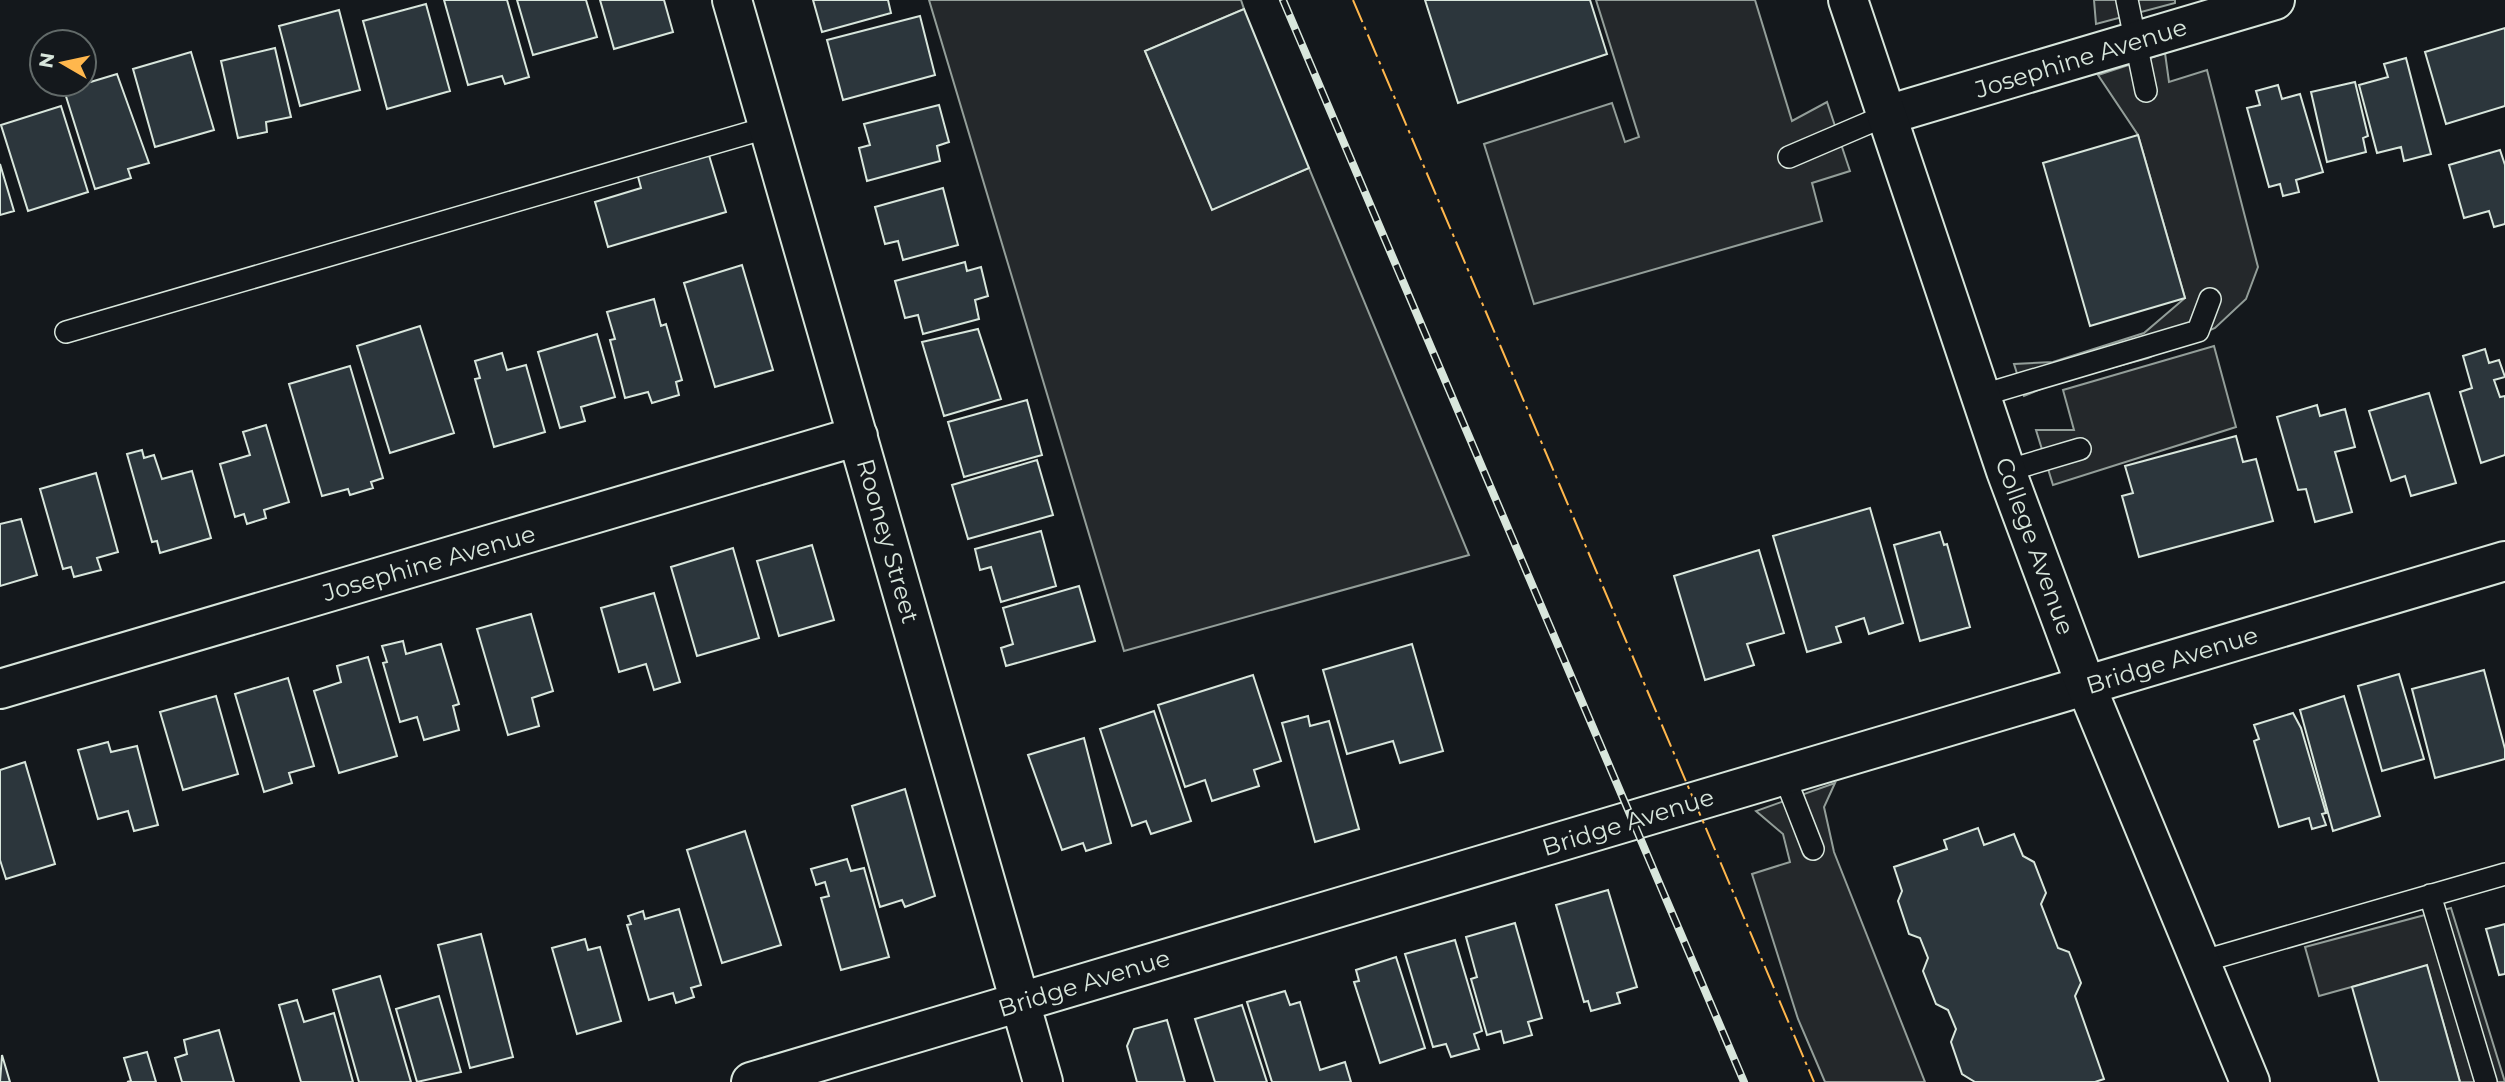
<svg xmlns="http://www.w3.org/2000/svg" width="2505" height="1082" font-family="Montserrat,sans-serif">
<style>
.parking{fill:#24282b;stroke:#939e99;stroke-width:2}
.building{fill:#2c363c;stroke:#d8e6dc;stroke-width:2}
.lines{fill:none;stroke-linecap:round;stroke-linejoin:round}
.service-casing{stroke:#d8e6dc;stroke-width:24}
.minor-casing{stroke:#d8e6dc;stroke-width:42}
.tertiary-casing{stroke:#d8e6dc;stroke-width:42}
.service{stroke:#14181c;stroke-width:21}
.minor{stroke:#14181c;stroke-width:38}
.tertiary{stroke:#14181c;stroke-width:38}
.rail-casing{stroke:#d8e6dc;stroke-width:8}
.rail{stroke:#14181c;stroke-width:5;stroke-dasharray:16;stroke-linecap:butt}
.power{stroke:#ffb74d;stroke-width:2;stroke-dasharray:24 5 3.5 5;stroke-linecap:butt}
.labels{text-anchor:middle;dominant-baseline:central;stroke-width:5;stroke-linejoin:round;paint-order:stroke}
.street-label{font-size:24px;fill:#d8e6dc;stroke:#14181c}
</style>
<rect width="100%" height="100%" fill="#14181c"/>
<path class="parking" d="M929,0h312l3,9 -99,42 67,158 97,-41 160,387 -345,96z
M1596,0h159l37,121 35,-19 23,69 -38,12 10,38 -288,83 -50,-160 128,-41 13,39 14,-5z
M2094,0h81v3l-79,21z
M2165,53l4,29 38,-12 51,197 -12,32 -31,29 -67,30 -93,25 -31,13 -10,-32 39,-2 91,-29 41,-35 -47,-163 -40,-60z
M2214,346l22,81 -183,58 -17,-55h38l-11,-40z
M1835,783l-11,24 10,45 91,230h-100l-27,-63 -46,-145 38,-12 -7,-28 -27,-23z
M2451,908l54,174h-45l-33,-116 -108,30 -14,-49z"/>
<path class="building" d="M444,0h63l22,77 -24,7 -3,-8 -34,9z
M517,0h69l11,37 -64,18z
M600,0h64l9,32 -59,17z
M813,0h75l3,13 -69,19z
M1425,0h165l17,54 -149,49z
M426,4l24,87 -63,18 -24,-88z
M1244,9l65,159 -97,42 -67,-159z
M339,10l21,80 -60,16 -21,-80z
M920,16l15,59 -92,25 -16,-60z
M2505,28v78l-59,18 -21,-72z
M275,48l16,69 -25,5 1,10 -29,6 -17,-77z
M191,52l23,78 -59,17 -22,-78z
M2406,58l25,96 -27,7 -3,-14 -24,6 -18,-68 29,-8 -4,-13z
M117,74l32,89 -21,6 3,9 -36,11 -31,-99z
M2355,82l13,54 -5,2 3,14 -39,10 -16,-70z
M2278,85l4,14 18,-5 23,78 -27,8 3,12 -16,4 -3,-12 -11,3 -22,-79 13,-3 -4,-14z
M939,105l10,37 -12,4 3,15 -73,20 -8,-33 11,-3 -6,-21z
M61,106l27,86 -60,19 -27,-86z
M2138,135l47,163 -95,28 -47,-163z
M2500,150l5,15v59l-11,3 -5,-16 -25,7 -15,-53z
M708,152l18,60 -118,35 -13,-45 46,-14 -4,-15z
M0,164l14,47 -14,4z
M943,188l15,57 -55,15 -5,-19 -13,3 -10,-37z
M965,262l2,9 14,-4 7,29 -13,4 4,19 -56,15 -5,-19 -13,3 -10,-37z
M742,265l31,105 -58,17 -31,-104z
M654,299l7,27 5,-2 16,56 -6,2 3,13 -27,8 -4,-11 -23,6 -15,-58 5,-1 -8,-27z
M420,326l34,107 -64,20 -33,-107z
M978,329l23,70 -57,17 -22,-74z
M597,334l18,63 -34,10 4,14 -25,7 -22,-76z
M2485,349l4,14 10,-3 6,17 -11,3 6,17 5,-1v59l-24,8 -21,-71 12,-4 -9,-32z
M502,353l5,17 19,-5 19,67 -51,15 -19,-68 5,-1 -5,-17z
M350,366l33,112 -12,4 2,6 -23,7 -2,-6 -26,7 -33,-112z
M2429,393l27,90 -45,13 -6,-20 -14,5 -22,-70z
M1027,400l15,55 -78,22 -16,-55z
M2317,405l3,11 25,-7 10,38 -20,5 17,60 -37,10 -9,-33 -8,1 -21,-73z
M266,425l23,77 -25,8 2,8 -19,6 -3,-10 -9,3 -15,-53 30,-9 -7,-23z
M2236,436l7,26 13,-3 17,62 -134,36 -17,-61 11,-3 -8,-27z
M142,450l2,8 10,-3 8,24 30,-8 19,67 -51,15 -3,-12 -5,1 -25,-88z
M1037,460l16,55 -85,24 -16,-54z
M96,473l22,79 -21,6 4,12 -27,7 -3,-10 -8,2 -23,-80z
M1870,508l33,115 -34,11 -5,-16 -28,9 5,15 -34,10 -34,-116z
M21,519l16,56 -37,11v-62z
M1041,531l15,55 -55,16 -10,-35 -11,3 -5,-21z
M1940,532l4,13 3,-1 23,83 -50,14 -26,-96z
M812,545l22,75 -55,16 -22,-75z
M733,548l26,90 -62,18 -26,-89z
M1759,550l25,83 -37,11 7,21 -49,15 -31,-104z
M1079,586l16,55 -89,25 -5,-18 12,-4 -10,-36z
M654,593l26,89 -26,8 -8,-26 -27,8 -18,-64z
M531,614l22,77 -21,7 7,28 -31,9 -31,-106z
M403,641l3,13 35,-10 18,60 -6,2 6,24 -35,10 -7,-23 -17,5 -17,-59 4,-1 -5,-16z
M1412,644l31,107 -43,12 -7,-22 -46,13 -24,-84z
M368,657l29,99 -58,17 -25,-82 27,-9 -4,-16z
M2484,670l21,79v10l-70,19 -23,-89z
M2399,674l25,85 -42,12 -24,-85z
M1253,675l28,86 -27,9 5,16 -47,15 -7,-21 -20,7 -27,-82z
M288,678l26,88 -25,7 3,10 -28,9 -29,-98z
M216,696l22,78 -55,16 -23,-78z
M2344,696l36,120 -47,15 -33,-121z
M1154,711l37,110 -40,13 -5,-13 -14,5 -32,-97z
M2293,713l8,15 25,85 -4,1 4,11 -14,4 -3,-11 -30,9 -25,-86 5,-2 -5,-14z
M1308,716l2,10 19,-5 30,108 -44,13 -33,-119z
M1084,738l27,105 -25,8 -3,-8 -21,7 -34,-95z
M108,742l3,10 26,-6 21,79 -24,6 -6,-20 -30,8 -20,-69z
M25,762l30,102 -49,15 -6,-19v-90z
M905,789l30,107 -30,11 -3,-7 -22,7 -28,-101z
M1978,828l6,17 30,-11 9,22 11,6 12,31 -5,11 17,44 11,4 12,31 -6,13 29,83 -9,3h-120l-13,-8 -11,-32 5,-13 -8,-19 -12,-6 -13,-33 5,-13 -8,-20 -11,-4 -11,-33 4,-10 -8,-24 53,-18 -3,-9z
M745,831l36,114 -59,18 -35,-113z
M847,859l4,12 13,-3 25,89 -48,13 -20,-72 8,-2 -4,-14 -9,3 -5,-16z
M1608,890l29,97 -20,6 3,10 -29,8 -3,-10 -4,1 -28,-97z
M679,909l22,76 -10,3 3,9 -18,6 -3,-10 -24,7 -22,-75 4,-1 -3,-8 15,-5 2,8z
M1515,923l27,95 -14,4 4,13 -28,8 -3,-12 -14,4 -16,-56 6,-2 -11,-40z
M2505,924v50l-6,1 -13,-46z
M481,934l32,123 -43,11 -32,-123z
M585,939l3,11 12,-3 21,74 -44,13 -25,-86z
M1455,940l27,91 -8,3 5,15 -28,8 -5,-13 -13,3 -28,-93z
M1396,957l29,91 -45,15 -26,-81 5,-1 -3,-11z
M2427,965l33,117h-81l-27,-95z
M380,976l31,106h-52l-26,-92z
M1285,991l5,14 10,-3 20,68 25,-8 6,20h-79l-25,-80z
M439,996l22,76 -44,10 -21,-73z
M297,1000l7,22 30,-9 19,69h-52l-22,-77z
M1242,1005l25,77h-52l-20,-63z
M1167,1020l18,62h-48l-10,-36 7,-17z
M219,1030l15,52h-52l-7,-24 12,-4 -3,-14z
M147,1052l9,30h-29l4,-1 -7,-23z
M2,1055l8,27h-10z"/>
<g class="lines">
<g class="service-casing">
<path id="service" d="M2127,0l19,91
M1789,157l98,-42
M66,332l703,-205
M1983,395l215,-64 12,-32
M2006,471l74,-22
M1784,775l29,74
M2430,895l56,187
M2200,962l305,-88"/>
</g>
<g class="minor-casing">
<path id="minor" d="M732,0l311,1082
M1887,115l388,-115
M0,689l858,-253
M751,1082l1754,-521"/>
</g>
<g class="tertiary-casing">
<path id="tertiary" d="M1848,0l158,471 80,215 164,396"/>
</g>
<use href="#service" class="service"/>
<use href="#minor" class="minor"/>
<use href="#tertiary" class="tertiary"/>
<g class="rail-casing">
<path id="rail" d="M1283,0l461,1082"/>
</g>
<use href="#rail" class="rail"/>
<path class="power" d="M1353,0l461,1082"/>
</g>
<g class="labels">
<g class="street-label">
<text transform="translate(2081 58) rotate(-17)">Josephine Avenue</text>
<text transform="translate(888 541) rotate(74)">Rooney Street</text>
<text transform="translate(2035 546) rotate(70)">College Avenue</text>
<text transform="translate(429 563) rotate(-16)">Josephine Avenue</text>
<text transform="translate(2172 660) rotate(-17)">Bridge Avenue</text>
<text transform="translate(1628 822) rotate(-17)">Bridge Avenue</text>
<text transform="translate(1084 983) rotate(-17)">Bridge Avenue</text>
</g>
</g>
<g transform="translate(63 63) rotate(279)"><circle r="33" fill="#14181c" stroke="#626a69" stroke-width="2"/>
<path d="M0-5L12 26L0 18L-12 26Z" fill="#ffb74d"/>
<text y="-10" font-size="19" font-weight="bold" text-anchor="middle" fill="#d8e6dc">N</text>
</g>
</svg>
